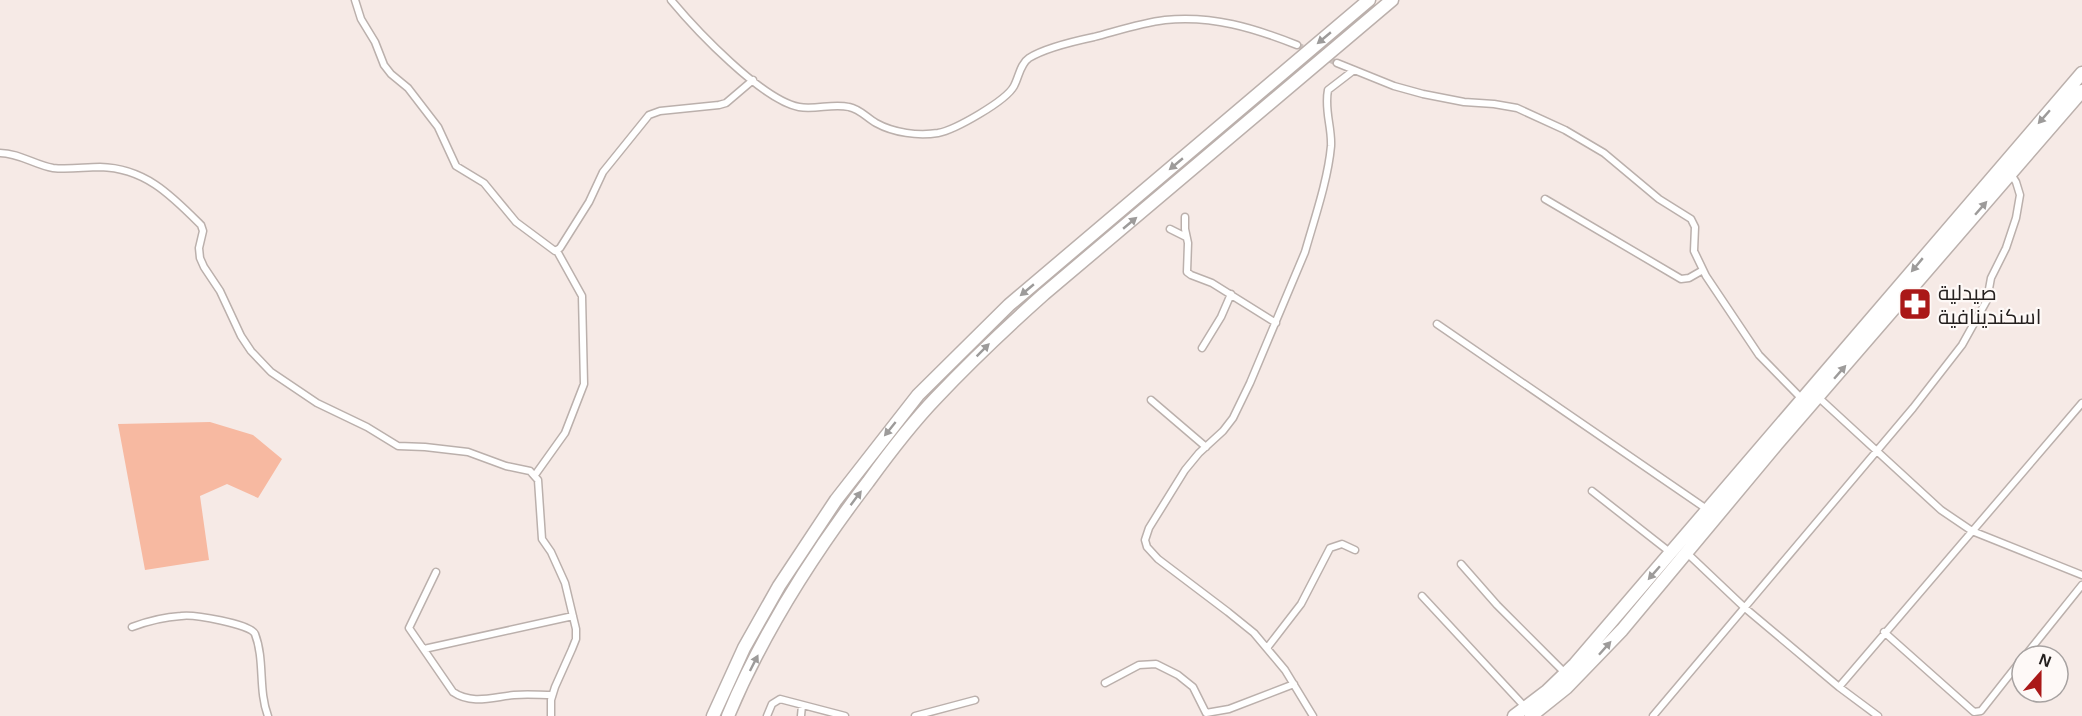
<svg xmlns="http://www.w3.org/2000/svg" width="2082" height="716" font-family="Helvetica,Cairo,sans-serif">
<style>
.green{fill:#f7b9a1}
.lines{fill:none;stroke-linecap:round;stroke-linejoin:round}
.street-tunnel{stroke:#ccc2be;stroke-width:6;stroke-dasharray:6 3;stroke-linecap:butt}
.street-casing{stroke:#bbb0ac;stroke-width:9}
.highway-casing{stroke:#bbb0ac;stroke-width:15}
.street{stroke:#fff;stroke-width:6}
.highway{stroke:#fff;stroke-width:12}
.oneway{fill:#9d9b9a}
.labels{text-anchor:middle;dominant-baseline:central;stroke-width:4.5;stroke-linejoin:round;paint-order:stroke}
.poi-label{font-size:21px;fill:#25201f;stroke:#fef9f7;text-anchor:start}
</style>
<rect width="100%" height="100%" fill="#f6eae6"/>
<path class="green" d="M210,422l43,13 29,24 -24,39 -31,-14 -27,12 9,64 -64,10 -27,-146z"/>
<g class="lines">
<path class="street-tunnel" d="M1297,45l40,18"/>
<g class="street-casing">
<path id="street" d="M355,0l6,19 14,23 9,23 7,9 17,14 30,39 18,39 28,17 32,39 39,29 5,-3 29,-46 14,-30 46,-57 11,-4 59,-6 7,-2 27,-23
M671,0c25,30 91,100 128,107 17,3 34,-4 50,0 11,2 18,11 27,16 18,10 42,13 62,10 17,-3 68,-32 76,-47 5,-9 6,-22 15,-28 16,-10 46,-17 65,-21 23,-6 47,-14 71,-17 47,-5 89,8 132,25
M1337,63l57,23 29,8 41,8 30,2 23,4 48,22 39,23 55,46 32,20 4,8 -1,24 12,25 53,79 43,44
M0,153c19,0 35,12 53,15 15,2 32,-1 47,-1 45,1 71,28 101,58l2,6 -4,17 1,10 4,9 16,24 21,45 10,15 20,21 46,31 50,24 31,19 27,1 43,5 38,14 24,5 8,9 4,59 9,13 14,31 11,46v10l-4,10 -17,38 -4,13v16
M1545,199l136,80 8,-1 14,-8
M1185,217v12l3,14 -1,29 4,3 21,8 64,40
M1170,229l16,8
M1437,324l271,186
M1202,348l19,-31 10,-23
M1818,397l123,113 31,21 110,44
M1151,400l55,47
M535,475l30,-42 19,-49 -2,-88 -25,-45
M1592,491l79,62
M1687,553l58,55 94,79 39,29
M1461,564l36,41 69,69
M436,572l-27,56 44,64c19,13 40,5 61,3 13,-1 26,0 38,0
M1422,596l103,111
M132,627c16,-6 32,-10 49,-11 12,-2 70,8 74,18 10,26 3,56 13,82
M1884,632l90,80 7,-1 41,-52
M1267,648l34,-44 29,-56 12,-4 13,6
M424,649l149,-33
M2025,656l57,-71
M1105,683l34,-18 17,-1 22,11 15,12 13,26 23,-4 65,-25
M1839,687l243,-284
M767,716l5,-12 8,-5 65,17
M801,716l1,-11
M915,716l60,-16
M1313,716l-28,-46 -31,-37 -26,-21 -70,-53 -11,-12 -2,-7 4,-12 36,-58 14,-17 24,-22 10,-13 17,-35 55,-131c9,-32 23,-72 26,-106 1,-19 -7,-36 -3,-56l26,-20
M1653,716l260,-308 49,-63 25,-45 4,-22 15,-30 10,-30 4,-23 -4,-13 -5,-8"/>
</g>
<g class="highway-casing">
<path id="highway" d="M713,716l31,-68 35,-62 57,-86 82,-105 91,-90 360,-305
M728,716c35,-84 85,-162 140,-234 21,-29 43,-58 68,-84 35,-37 71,-71 108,-104l348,-294
M1514,716l33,-25 28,-27 507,-591
M1531,716l35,-28 56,-58 155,-186 305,-353"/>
</g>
<use href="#street" class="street"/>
<use href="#highway" class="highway"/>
</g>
<defs><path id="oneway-solid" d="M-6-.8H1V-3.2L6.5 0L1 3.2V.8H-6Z" transform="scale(1.5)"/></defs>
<g class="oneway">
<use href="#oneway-solid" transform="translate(1324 38) rotate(140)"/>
<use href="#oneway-solid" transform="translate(2044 117) rotate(131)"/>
<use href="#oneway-solid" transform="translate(1176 164) rotate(140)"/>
<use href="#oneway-solid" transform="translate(1981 208) rotate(-49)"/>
<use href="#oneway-solid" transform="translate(1130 223) rotate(-40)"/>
<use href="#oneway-solid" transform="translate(1917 265) rotate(130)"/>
<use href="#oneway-solid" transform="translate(1027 290) rotate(140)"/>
<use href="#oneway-solid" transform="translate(983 350) rotate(-45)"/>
<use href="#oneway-solid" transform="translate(1840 372) rotate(-49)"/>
<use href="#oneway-solid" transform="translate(890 429) rotate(129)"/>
<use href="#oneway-solid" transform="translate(856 498) rotate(-53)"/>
<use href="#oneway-solid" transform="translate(1654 573) rotate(131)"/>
<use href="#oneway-solid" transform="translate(1605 648) rotate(-48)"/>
<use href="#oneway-solid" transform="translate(754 663) rotate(-63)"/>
</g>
<defs>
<g id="pharmacy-square" transform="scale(1.725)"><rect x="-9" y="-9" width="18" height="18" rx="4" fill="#aa1818" stroke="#fef9f7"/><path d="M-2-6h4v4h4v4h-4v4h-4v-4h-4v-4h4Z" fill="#fff"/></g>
</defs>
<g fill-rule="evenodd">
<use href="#pharmacy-square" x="1915" y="304"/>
</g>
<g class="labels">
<g class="poi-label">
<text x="1938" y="292">صيدلية<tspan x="1938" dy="24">اسكندينافية</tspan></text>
</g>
</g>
<g transform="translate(2040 674) rotate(21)"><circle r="28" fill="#fef9f7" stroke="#a7a2a1" stroke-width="1.5"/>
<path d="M0-4.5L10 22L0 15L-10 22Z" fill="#aa1818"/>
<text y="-9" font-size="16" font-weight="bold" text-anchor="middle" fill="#25201f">N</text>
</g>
</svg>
